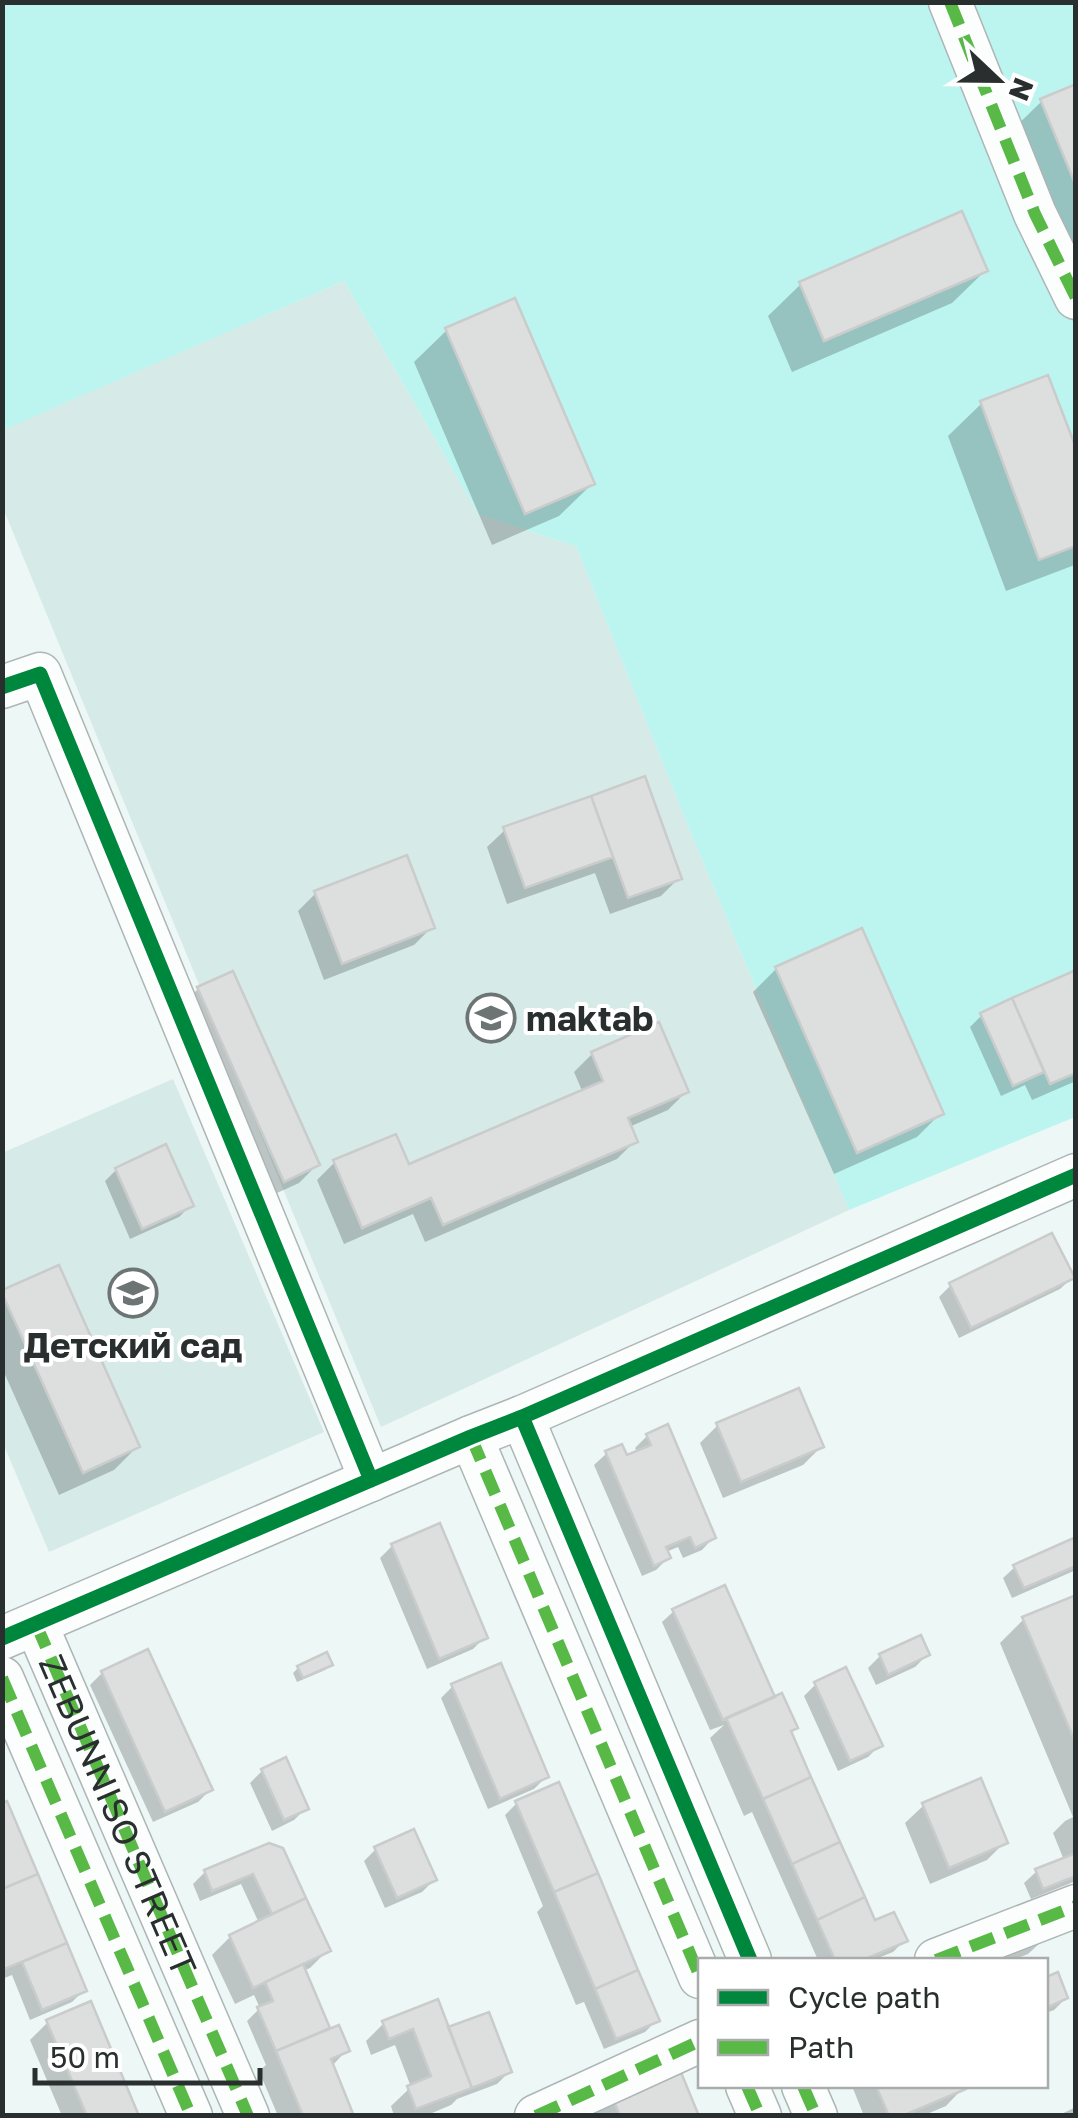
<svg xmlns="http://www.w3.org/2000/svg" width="1078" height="2118" font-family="'Golos Text',sans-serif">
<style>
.built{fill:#d6eae8}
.green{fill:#bcf4ef}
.shadow{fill:#0003}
.building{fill:#dddede;stroke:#cacccc;stroke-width:2.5}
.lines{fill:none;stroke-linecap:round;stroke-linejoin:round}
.minor-casing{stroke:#adb6b5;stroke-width:45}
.minor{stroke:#fcfefe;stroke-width:42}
.quiet{stroke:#58b947;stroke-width:12;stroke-dasharray:25 12;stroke-linecap:butt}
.cycleway-casing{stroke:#fff;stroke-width:21}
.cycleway{stroke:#00873e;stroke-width:15}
.labels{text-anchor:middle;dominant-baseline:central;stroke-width:8;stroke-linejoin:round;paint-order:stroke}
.poi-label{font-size:35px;font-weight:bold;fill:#282f2e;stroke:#fff;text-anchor:start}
.street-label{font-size:35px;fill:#282f2e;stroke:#fff}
</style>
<rect width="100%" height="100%" fill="#ecf7f6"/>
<path class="built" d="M344,281l135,234 97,31 112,280 161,384 -468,217 -378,-919 -1,-78z
M173,1079l151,353 -275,120 -46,-109 -1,-290z"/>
<path class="green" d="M3,3h1072v1114l-226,93 -161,-384 -112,-280 -97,-31 -135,-234 -341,149z"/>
<path class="shadow" d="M1076,87v210l-67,-164 33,-32z
M985,271l-33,32 -160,69 -24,-56 33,-32z
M447,330l145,154 -33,32 -67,29 -78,-183z
M981,404l95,51v108l-4,3 -66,25 -58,-155z
M644,780l35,98 -18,18 -51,18 -15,-41 -88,31 -20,-57 18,-17z
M316,893l116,34 -18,18 -90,35 -26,-69z
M776,969l165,144 -24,24 -83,37 -81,-182z
M1076,973v108l-44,19 -7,-15 -24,11 -31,-69 12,-12z
M198,989l119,176 -18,18 -33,15 -86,-191z
M592,1054l94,38 -18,18 -39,17 6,14 -18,18 -192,83 -12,-28 -69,30 -27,-64 18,-18 72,6 176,-75 -9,-21z
M116,1170l75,35 -12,12 -49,22 -25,-58z
M1072,1278l-12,11 -101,49 -20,-41 12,-12z
M2,1293l135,154 -23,23 -55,25 -57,-127z
M718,1425l103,22 -18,18 -80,33 -23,-55z
M647,1436l66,102 -11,12 -19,8 -5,-11 -12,5 2,6 -12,12 -14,6 -48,-111 12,-11 20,4 12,-5 -3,-5z
M1076,1540v30l-64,28 -9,-20 12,-11z
M392,1546l93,91 -12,12 -46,20 -47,-111z
M1076,1600v281l-45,18 -7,-16 12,-11 28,-12 -11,-27 12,-12 8,-4 -73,-174 24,-24z
M674,1611l100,89 21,28 -6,5 85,190 31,17 -12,12 -20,8h-55l-66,-148 -8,4 -34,-78 14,-13 -14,5 -48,-108z
M147,1653l63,137 -12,12 -45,20 -63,-137 12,-12z
M927,1655l-12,12 -39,18 -8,-17 12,-12z
M330,1664l-5,6 -28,12 -4,-9 5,-5z
M816,1684l64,61 -12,12 -30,14 -34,-75z
M453,1686l93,91 -12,12 -46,20 -47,-111z
M262,1771l44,37 -12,12 -22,11 -22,-48z
M980,1781l25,61 -18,18 -57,24 -25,-61 18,-17z
M2,1796l82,194 -12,12 -42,18 -18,-45 -10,4z
M517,1803l140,217 -12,12 -41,17 -20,-47 -8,3 -39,-93 6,-6 -38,-91z
M269,1846l34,51 -7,8 32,45 -18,18 -7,3 24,57 -8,8 28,14 -16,17 21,49h-74l-19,-45 7,-6 -19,-44 13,-13 -6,-13 -19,9 -23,-49 18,-18 29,-14 -18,-39 -41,17 -7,-17 12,-12z
M376,1849l58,31 -12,12 -37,16 -21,-47z
M1040,1943l-12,11 -15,6h-42z
M1057,1975l9,23 -12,12 -8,3v-33z
M48,2022l88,94h-74l-32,-76z
M384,2023l64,9 61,40 -12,12 -40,15 -6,6 -26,11h-31l-3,-10 20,-19 -16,-42 -24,10 -5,-14z
M678,2073l19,43h-117z
M852,2086h110l1,2 -17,18 -19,8 1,2h-64z
M1076,2107v9h-19z"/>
<path class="building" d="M1076,84v102l-36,-87z
M962,211l26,60 -164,70 -25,-59z
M515,298l80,186 -70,30 -80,-186z
M1048,375l28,73v98l-37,14 -59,-159z
M645,776l37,103 -54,19 -37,-102z
M591,796l22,61 -88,31 -22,-61z
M407,855l28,73 -93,36 -28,-73z
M862,928l82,186 -87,39 -82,-186z
M1076,970v103l-26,11 -38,-86z
M233,971l87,194 -36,17 -87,-195z
M1012,998l32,74 -31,14 -33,-73z
M659,1022l30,70 -61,26 10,24 -195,83 -12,-27 -69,30 -29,-68 63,-26 13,30 194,-83 -12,-29z
M166,1144l28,62 -52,23 -27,-61z
M1052,1233l23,45 -104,50 -22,-45z
M59,1265l81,182 -57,26 -81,-180v-3z
M799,1388l25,59 -83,35 -25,-59z
M668,1424l48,114 -21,10 -5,-11 -24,10 5,11 -17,8 -49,-115 17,-7 5,11 24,-10 -5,-11z
M440,1523l48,115 -49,21 -48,-115z
M1076,1537v29l-52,22 -11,-23z
M725,1585l50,112 -52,23 -51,-111z
M1076,1595v149l-54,-127z
M921,1635l9,20 -42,20 -9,-21z
M148,1649l65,141 -48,22 -64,-141z
M327,1652l6,13 -30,13 -6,-12z
M501,1663l48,114 -49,22 -49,-115z
M846,1667l37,79 -33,15 -36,-79z
M782,1693l16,35 -7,3 20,46 -48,22 -37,-81z
M286,1757l23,52 -25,11 -23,-51z
M811,1777l29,65 -48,22 -29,-65z
M981,1778l27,65 -59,25 -27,-65z
M559,1782l39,91 -44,19 -39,-91z
M7,1801l31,73 -36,15v-86z
M414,1829l23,51 -40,18 -23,-51z
M840,1842l25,55 -48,23 -25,-56z
M269,1843l14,5 23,50 -34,16 -19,-40 -41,17 -8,-21z
M1076,1853v23l-33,13 -8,-20z
M598,1873l40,97 -43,19 -41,-97z
M38,1874l29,69 -65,27v-81z
M865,1897l10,23 19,-8 14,29 -45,19h-28l-18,-40z
M306,1898l25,53 -78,37 -24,-53z
M67,1943l20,48 -45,19 -20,-48z
M303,1964l27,64 -54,23 -19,-44 16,-6 -8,-19z
M638,1970l22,51 -44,18 -21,-50z
M1058,1972l10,26 -22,10v-31z
M438,1999l34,89 -56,21 -9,-23 24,-10 -18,-47 -24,10 -7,-18z
M91,2001l48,115h-52l-41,-96z
M489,2012l23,60 -40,16 -24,-61z
M339,2025l11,26 -19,8 23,57h-51l-27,-65z
M680,2070l19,46h-79l-7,-17z
M876,2086h89l1,3 -64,27h-13z"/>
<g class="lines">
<g class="minor-casing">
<g id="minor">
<path d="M950,2l85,212 41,84"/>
<path d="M2,687l38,-13 331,806"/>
<path d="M522,1417l228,543"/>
<path d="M471,1437l229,540"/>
<path id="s1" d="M36,1624l212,492"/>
<path d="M2,1638l469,-201 51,-20 554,-242"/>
<path d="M2,1678l189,438"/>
<path d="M936,1960l140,-54"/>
<path d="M747,2086l13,30"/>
<path d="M803,2086l13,30"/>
<path d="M536,2116l164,-75"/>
</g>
</g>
<use href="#minor" class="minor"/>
<path class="quiet" d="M950,2l85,212 41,84
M471,1437l229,540
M36,1624l212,492
M2,1678l189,438
M936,1960l140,-54
M747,2086l13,30
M803,2086l13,30
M536,2116l164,-75"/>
<g class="cycleway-casing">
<path id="cycleway" d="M2,687l38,-13 331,806
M522,1417l228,543
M2,1638l469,-201 51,-20 554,-242"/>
</g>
<use href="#cycleway" class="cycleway"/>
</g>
<defs>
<g id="school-ring" transform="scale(2.5)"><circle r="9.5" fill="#fff" stroke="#6d7574" stroke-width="1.5"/><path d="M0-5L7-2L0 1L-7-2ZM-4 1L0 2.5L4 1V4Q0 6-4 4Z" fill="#6d7574"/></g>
</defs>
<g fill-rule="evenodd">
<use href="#school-ring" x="491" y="1018"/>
<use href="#school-ring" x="133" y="1293"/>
</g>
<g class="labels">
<g class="poi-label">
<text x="526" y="1018">maktab</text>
<text x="133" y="1345" text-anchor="middle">Детский сад</text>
</g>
<g class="street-label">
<text stroke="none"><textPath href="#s1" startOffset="208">ZEBUNNISO STREET</textPath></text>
</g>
</g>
<rect width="1078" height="2118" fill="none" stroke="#282f2e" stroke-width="10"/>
<rect x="698" y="1958" width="350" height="130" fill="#ffffff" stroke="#a9acab" stroke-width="2.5"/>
<rect x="718" y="1990" width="50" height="15" fill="#00873e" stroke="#a9acab" stroke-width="2.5"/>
<text x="788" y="2008" font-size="30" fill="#282f2e">Cycle path</text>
<rect x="718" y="2040" width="50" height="15" fill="#58b947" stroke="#a9acab" stroke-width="2.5"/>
<text x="788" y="2058" font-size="30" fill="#282f2e">Path</text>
<g transform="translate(998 80) rotate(112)" stroke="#ffffff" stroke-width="8" paint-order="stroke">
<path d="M0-8L18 38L0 25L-18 38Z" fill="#282f2e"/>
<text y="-15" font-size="28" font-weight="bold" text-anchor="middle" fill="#282f2e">N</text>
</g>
<path d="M35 2068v15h225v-15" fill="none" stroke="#282f2e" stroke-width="5"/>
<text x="50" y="2068" font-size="30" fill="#282f2e" stroke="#ffffff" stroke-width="8" paint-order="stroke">50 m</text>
</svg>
